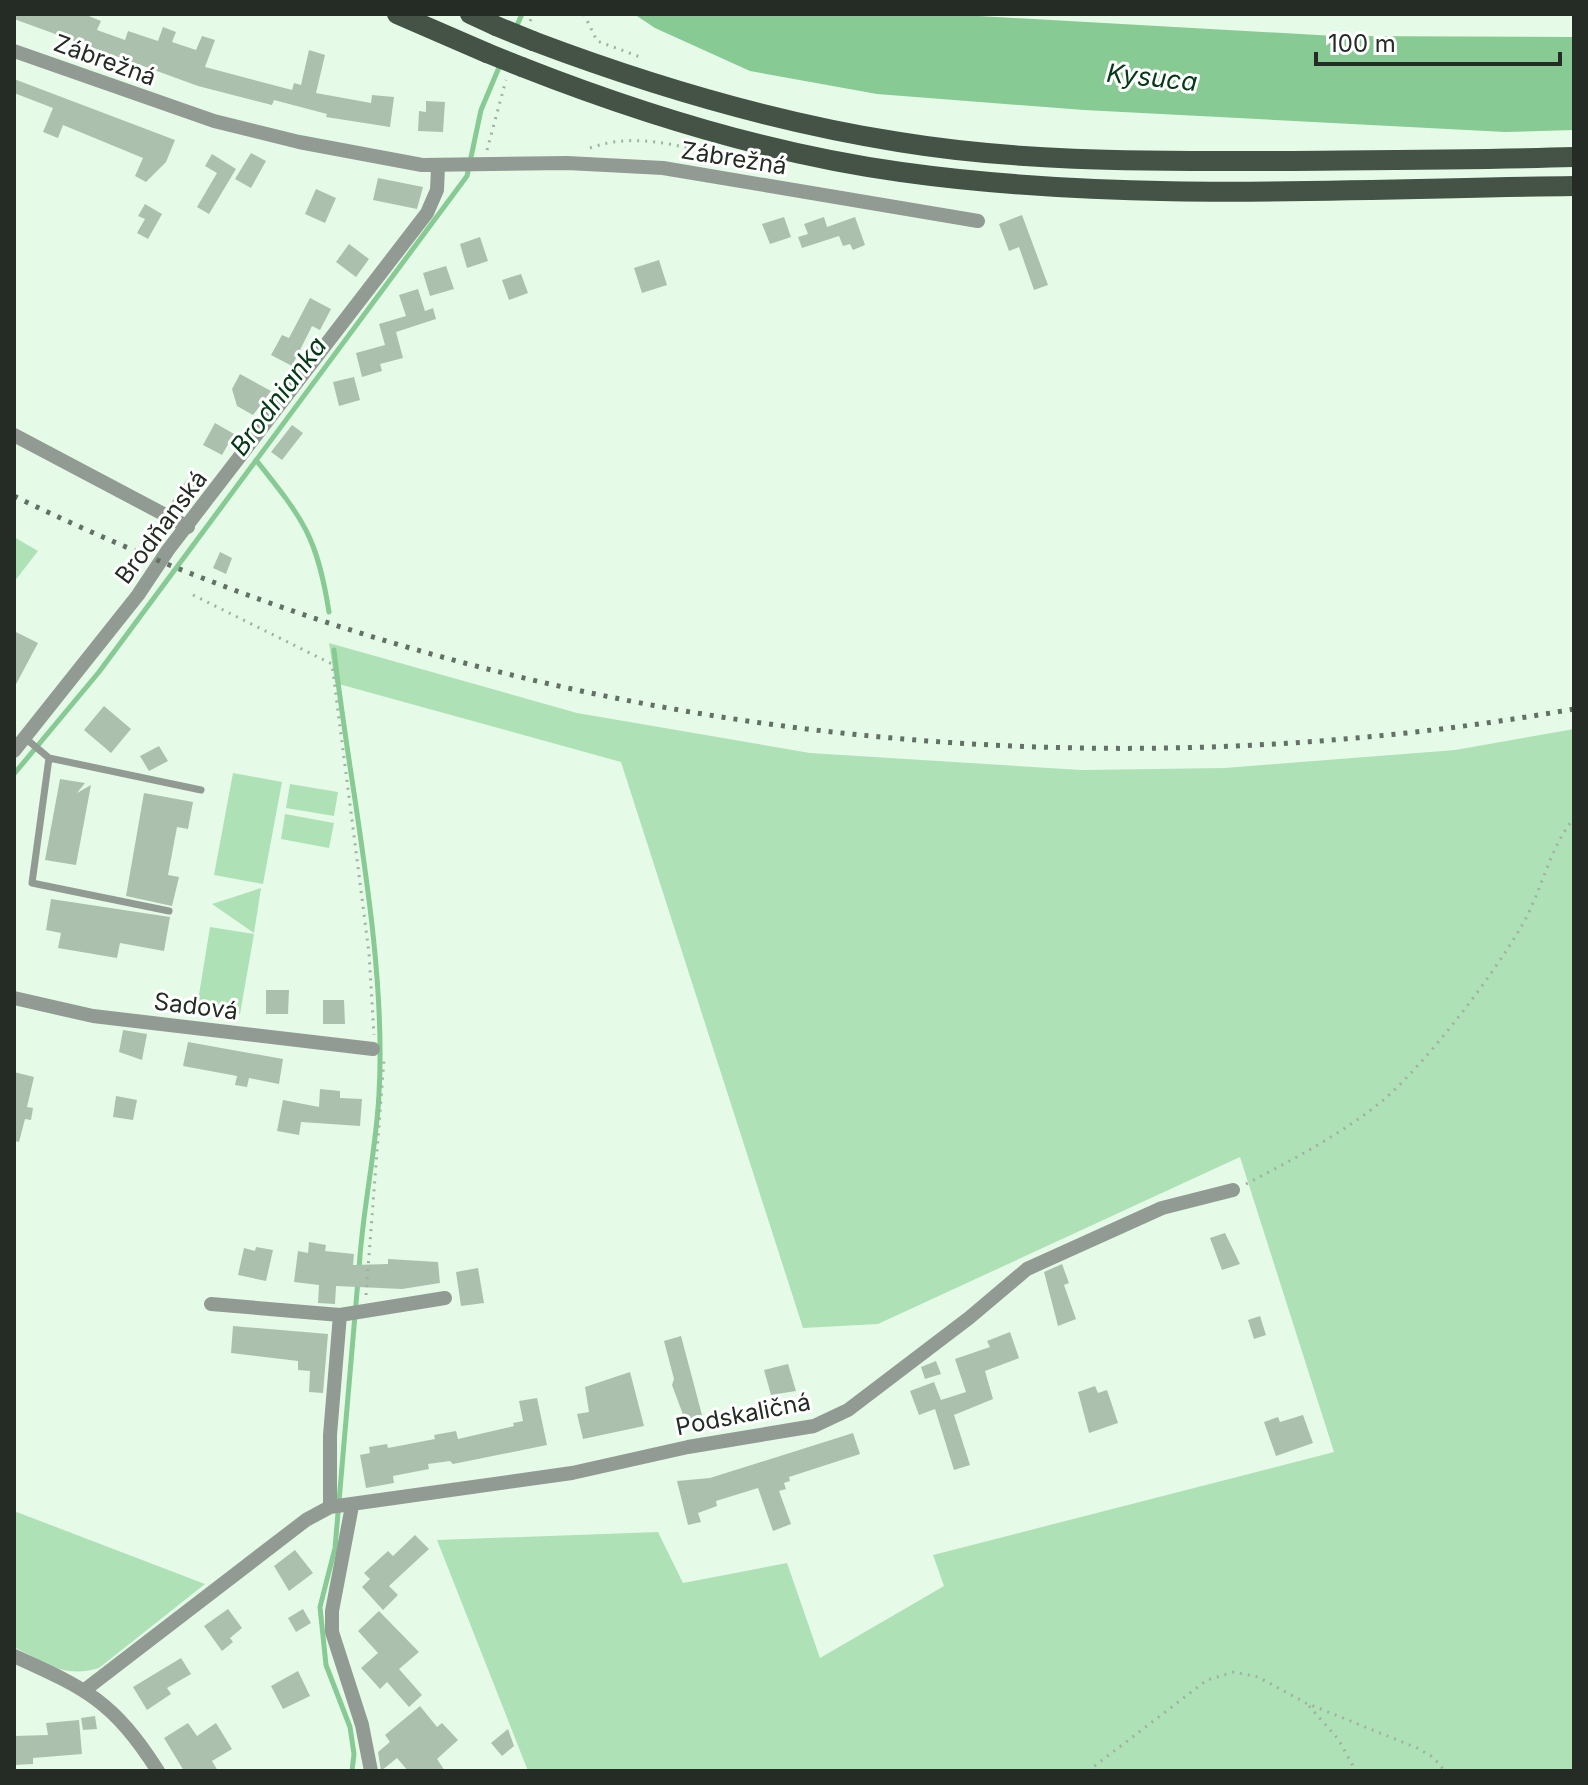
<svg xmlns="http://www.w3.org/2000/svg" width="1588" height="1785" font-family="Inter,sans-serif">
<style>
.green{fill:#aee2b6}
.water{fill:#88ca93}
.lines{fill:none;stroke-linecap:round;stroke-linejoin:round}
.stream{stroke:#88ca93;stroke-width:5}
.building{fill:#acc0ae}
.path{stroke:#a0b1a3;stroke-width:3;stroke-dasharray:2 6;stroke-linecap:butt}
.service{stroke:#929b93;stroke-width:7}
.minor{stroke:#929b93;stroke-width:14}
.primary{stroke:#445346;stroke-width:20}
.rail{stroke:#647065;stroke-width:5;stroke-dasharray:4 8;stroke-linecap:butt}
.primary-bridge{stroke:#445346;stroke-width:20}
.labels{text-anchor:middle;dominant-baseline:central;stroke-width:6;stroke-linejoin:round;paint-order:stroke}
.street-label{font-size:24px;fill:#242c25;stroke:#fff}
.water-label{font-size:26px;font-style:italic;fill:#063917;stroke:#fff}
</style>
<rect width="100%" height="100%" fill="#e5fbe8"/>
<path class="green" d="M14,537l24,14 -24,31z
M329,643l248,70 233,40 272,17 142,-2 231,-18 119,-21v1042h-1046l-91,-231 221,-8 25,51 104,-20 33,95 124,-72 -11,-31 401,-103 -94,-295 -362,167 -75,4 -182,-566 -286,-79z
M233,773l49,9 -19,102 -49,-9z
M290,784l48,8 -4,24 -48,-8z
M285,814l49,9 -5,25 -48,-9z
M261,888l-7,45 -42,-29z
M210,927l44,7 -14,80 -43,-7z
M14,1511l191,73 -106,84c-36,11 -54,-6 -85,-21z"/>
<path class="water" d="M634,14h310l391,22 239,1v93l-69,2 -421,-22 -207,-16 -127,-23 -95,-43z"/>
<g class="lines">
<path class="stream" d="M515,30l7,-16
M256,460c47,59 61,76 73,152
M334,650c16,141 53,304 45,444 -3,59 -17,117 -20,176
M14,774l85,-102 368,-496 14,-66 19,-45
M352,1771l2,-17 -4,-27 -24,-62 -6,-58 15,-59 23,-268"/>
</g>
<path class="building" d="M14,14h70l17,7 -4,9 28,10 3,-9 30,10 5,-14 13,5 -4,10 24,8 6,-14 13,4 -10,27 87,23 2,-7 7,2 8,-35 16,5 -9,38 55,10 1,-8 22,2 -4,30 -64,-10 1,-3 -53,-14 -2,5 -74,-19 -184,-67z
M14,79l161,61 -9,22 -20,20 -11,-6 8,-18 -80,-33 -5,13 -15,-6 10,-24 -39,-15z
M426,101l19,1 -2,30 -25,-1 1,-20 7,1z
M251,153l15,8 -15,27 -16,-9z
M212,154l24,15 -27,45 -12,-7 20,-34 -12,-7z
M378,178l45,9 -6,22 -44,-9z
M316,189l20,9 -11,25 -20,-9z
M145,204l17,10 -14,25 -11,-6 8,-14 -7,-3z
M1022,215l26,70 -14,5 -15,-43 -10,4 -10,-27z
M784,217l7,20 -21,7 -8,-20z
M824,217l3,10 28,-10 10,28 -12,5 -3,-6 -7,2 -4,-10 -37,12 -4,-11 10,-3 -4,-10z
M480,237l8,24 -21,7 -7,-24z
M349,244l20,15 -13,18 -20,-15z
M659,260l8,25 -25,8 -8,-25z
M446,266l8,23 -24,7 -7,-23z
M521,274l7,19 -19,7 -7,-20z
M418,289l7,22 8,-3 3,11 -40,13 7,26 -23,6 2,7 -20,6 -6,-24 29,-8 -6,-21 27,-8 -7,-21z
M310,298l21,11 -11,21 -8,-4 -20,40 -21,-11 11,-20 7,3z
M240,374l31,17 -18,24 -16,-9 -5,-17z
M354,377l6,23 -21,6 -6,-24z
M215,423l19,11 -12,21 -19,-10z
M292,425l11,8 -21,27 -11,-8z
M187,479l11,8 -17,25 -12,-6z
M220,552l12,6 -6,16 -13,-6z
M14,631l24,12 -24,45z
M104,706l27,23 -20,24 -27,-23z
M159,746l9,15 -19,10 -9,-15z
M60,779l25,4 -8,10 14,-8 -15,80 -31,-5z
M144,793l49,9 -5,27 -11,-2 -9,48 11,2 -7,29 -46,-10z
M51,899l119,18 -6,34 -44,-8 -3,15 -59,-10 3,-15 -15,-3z
M266,990h23l-1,24h-22z
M323,1000h21l1,24h-22z
M123,1030l24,4 -5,26 -23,-8z
M188,1042l95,17 -4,25 -30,-6 -2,9 -12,-2 2,-9 -54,-10z
M14,1072l20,5 -7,30 6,1 -2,12 -6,-1 -6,23 -5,-1z
M320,1089l20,2v7l22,1 -2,27 -59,-4 -2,13 -22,-4 6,-31 36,7z
M116,1096l21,4 -4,20 -20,-3z
M1225,1233l15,31 -18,6 -12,-32z
M309,1242l17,3 -1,6 29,3 -1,11 35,-1v-5l50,3 2,21 -38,6 -66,-3 -1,18 -17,-1 1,-18 -25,-3 4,-31 10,2z
M256,1247l17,3 -7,31 -28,-6 6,-27 11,3z
M1062,1264l7,19 -5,2 12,34 -18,7 -14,-54z
M478,1268l6,35 -23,3 -5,-34z
M1260,1316l6,19 -12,4 -6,-19z
M233,1326l95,8 -5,59 -14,-1 1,-21 -12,-1v-9l-67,-8z
M1010,1332l9,26 -34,13 8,28 -39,16 16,50 -16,5 -19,-61 -16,6 -9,-24 24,-9 7,18 25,-8 -11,-33 35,-12 -3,-6z
M681,1336l21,79 -17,5 -13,-35 2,-6 -10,-38z
M936,1361l5,13 -16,5 -4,-12z
M788,1364l8,27 -25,4 -7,-25z
M630,1372l14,54 -61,13 -6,-25 12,-2 -4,-25z
M1095,1386l3,7 9,-3 11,33 -29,10 -11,-41z
M537,1398l10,47 -94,19 -3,-3 -22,3 1,5 -36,7 1,7 -28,5 -6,-33 10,-2 -1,-6 18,-3 1,4 47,-9 -1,-4 22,-4 2,8 56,-13 -1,-3 10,-2 -4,-20z
M1303,1415l10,28 -37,13 -12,-34 14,-5 2,5z
M853,1433l7,21 -71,23 1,4 -6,2 2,6 -7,2 12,33 -18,7 -15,-43 -42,13 1,5 -19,7 3,9 -13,3 -11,-44 33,-3z
M415,1535l14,14 -40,37 9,9 -15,15 -21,-23 8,-8 -6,-6 24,-22 5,5z
M295,1550l18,23 -24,18 -15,-25z
M228,1609l14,19 -12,10 3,4 -11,9 -18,-25z
M303,1609l8,14 -15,9 -8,-14z
M379,1611l40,41 -20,17 23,26 -13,12 -22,-25 -7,7 -19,-21 17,-15 -20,-22z
M181,1658l10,16 -24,14 4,6 -24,16 -14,-23z
M298,1671l12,25 -27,13 -12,-23z
M420,1706l17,21 5,-4 16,17 -21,19 8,12h-37l-11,-13 -16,13 -3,-19 12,-10 -5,-7z
M95,1716l2,13 -14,1 -2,-12z
M79,1720l3,34 -49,4v6l-19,1v-29l34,-1 -2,-12z
M188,1723l9,13 19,-13 16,26 -20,12 6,10h-34l-20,-33z
M508,1729l6,17 -12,10 -11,-13z"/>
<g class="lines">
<path class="path" d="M584,14l13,27 46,17
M530,21l4,-7
M590,148c46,-17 95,-1 140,11
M487,150l19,-70
M136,569l8,-22 14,-10
M193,595l139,69 37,289 5,82
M1246,1184c46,-24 94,-49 135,-82 44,-37 111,-125 140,-175 21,-35 27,-77 53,-109
M366,1295l18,-235
M1309,1706l29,33 18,32
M1088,1771l119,-91 27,-8 24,5 48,26 111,45 16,9 12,14"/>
<path class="service" d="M25,738l24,20 152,32
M49,758l-17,125 137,28"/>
<path class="minor" d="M14,51l200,70 85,21 123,23 145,-2 96,5 315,53
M14,435l174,92
M14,751l124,-156 30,-45 259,-337 10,-23 1,-23
M14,998l79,18 280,33
M211,1304l129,11 105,-17
M352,1506l-20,105v21l30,93 9,46
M330,1507v-72l10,-120
M14,1656c73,33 99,45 144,115
M86,1689l220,-169 24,-13 242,-34 116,-26 126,-21 34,-16 121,-92 58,-49 135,-61 71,-18"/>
<path class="primary" d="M397,14l90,39
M470,14l26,12
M533,41c119,45 240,81 366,101 122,20 244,19 367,19 103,-1 205,-1 308,-4
M522,67c122,48 249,87 379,105 222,31 450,17 673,14"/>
<path class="rail" d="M14,496c481,234 1034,306 1560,213"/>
<path class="primary-bridge" d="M496,26l37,15
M487,53l35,14"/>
</g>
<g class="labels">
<g class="street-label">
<text transform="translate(105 60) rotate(20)">Zábrežná</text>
<text transform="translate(734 158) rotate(9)">Zábrežná</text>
<text transform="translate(161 527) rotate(-53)">Brodňanská</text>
<text transform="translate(196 1006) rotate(7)">Sadová</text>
<text transform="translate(743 1414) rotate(-11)">Podskaličná</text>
</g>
<g class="water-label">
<text transform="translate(1152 77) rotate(6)">Kysuca</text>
<text transform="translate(278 396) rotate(-53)">Brodnianka</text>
</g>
</g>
<rect width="1588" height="1785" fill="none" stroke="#242c25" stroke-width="32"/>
<path d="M1316 52v12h244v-12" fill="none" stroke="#242c25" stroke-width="4"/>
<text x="1328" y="52" font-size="24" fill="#242c25" stroke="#ffffff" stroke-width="6" paint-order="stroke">100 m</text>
</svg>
